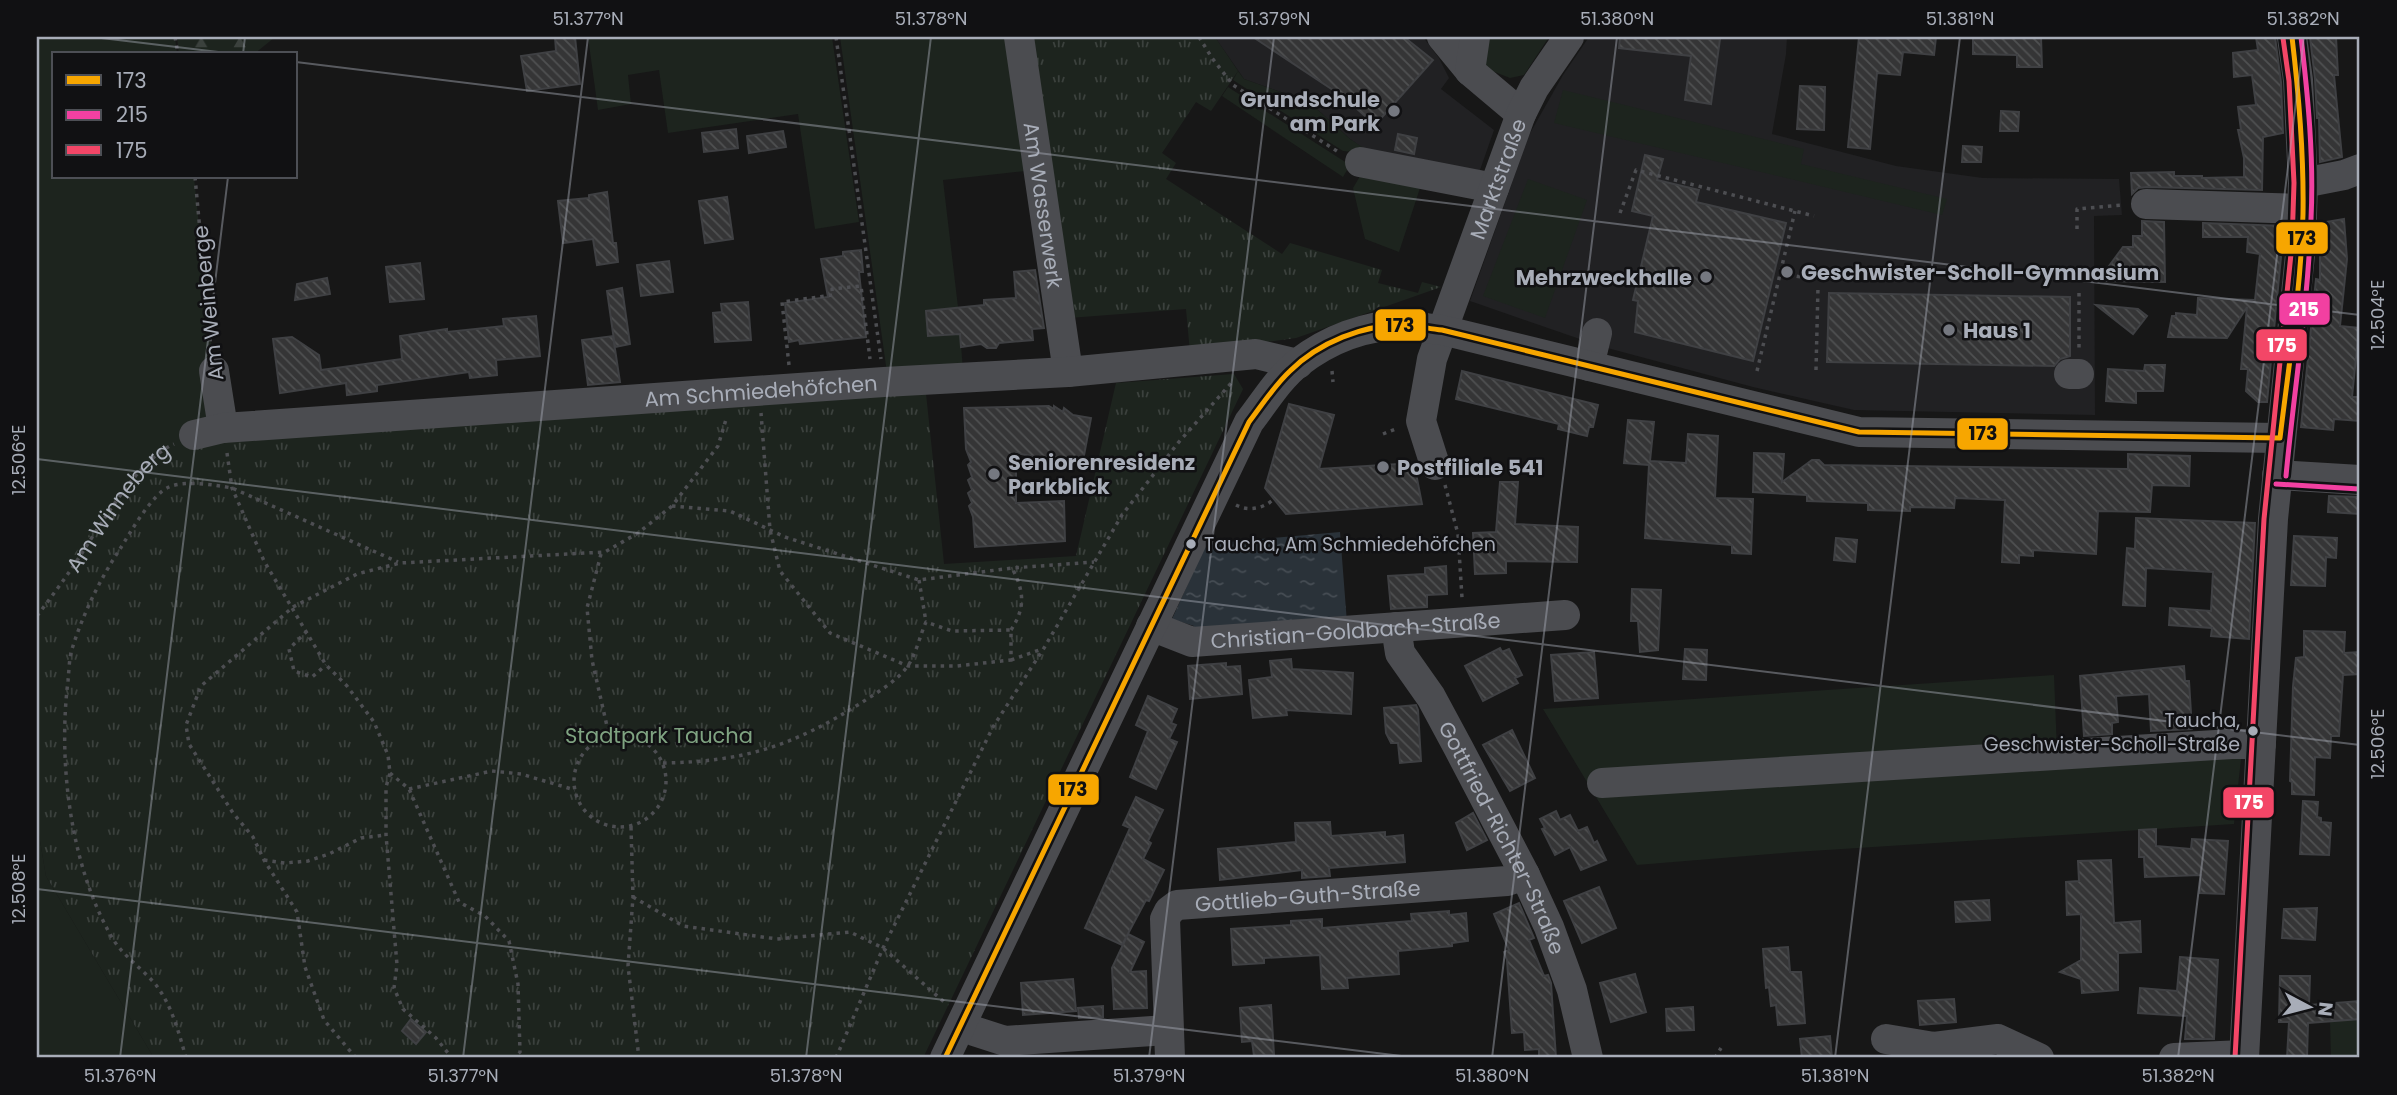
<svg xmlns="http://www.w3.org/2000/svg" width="2397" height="1095" font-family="Poppins,sans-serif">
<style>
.built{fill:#212123}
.green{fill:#1d241e}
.forest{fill:url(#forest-firs)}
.park{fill:url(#park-tufts)}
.water{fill:url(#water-ripples)}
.building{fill:url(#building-back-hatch);stroke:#3f4043;stroke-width:2}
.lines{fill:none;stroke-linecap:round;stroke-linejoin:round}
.path{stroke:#4d4e52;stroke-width:3.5;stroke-dasharray:3.5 5;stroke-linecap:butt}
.minor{stroke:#4b4c50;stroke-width:30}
.bus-1-casing{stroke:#111113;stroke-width:10}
.bus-2-casing{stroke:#111113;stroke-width:10}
.bus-3-casing{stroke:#111113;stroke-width:10}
.bus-1{stroke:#f7a600;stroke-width:5}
.bus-2{stroke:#f240a1;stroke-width:5}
.bus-3{stroke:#f34667;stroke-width:5}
.ticks{fill:none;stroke:#a8adb8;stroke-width:2;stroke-opacity:0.45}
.poi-dot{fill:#757880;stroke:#111113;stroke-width:2.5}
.bus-dot{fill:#a8adb8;stroke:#111113;stroke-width:2.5}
.labels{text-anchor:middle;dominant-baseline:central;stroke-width:5;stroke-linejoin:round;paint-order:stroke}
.bus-label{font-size:19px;fill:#a8adb8;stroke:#111113;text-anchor:start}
.poi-label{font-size:21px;font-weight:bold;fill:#a8adb8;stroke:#111113;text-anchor:start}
.street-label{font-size:21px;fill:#a8adb8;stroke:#111113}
.park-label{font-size:21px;fill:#7fa381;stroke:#111113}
.line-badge{stroke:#111113;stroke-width:2.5}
.badge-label{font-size:19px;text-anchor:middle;font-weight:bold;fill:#fff}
.pale-badge-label{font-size:19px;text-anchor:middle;font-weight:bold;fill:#111}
.neatline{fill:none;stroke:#a8adb8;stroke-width:2.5}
.ticks-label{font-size:18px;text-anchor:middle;fill:#a8adb8}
</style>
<defs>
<pattern id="forest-firs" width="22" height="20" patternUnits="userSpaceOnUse" patternTransform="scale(1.75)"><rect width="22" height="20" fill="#1d241e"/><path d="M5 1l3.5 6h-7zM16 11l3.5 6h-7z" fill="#3b413d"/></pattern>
<pattern id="park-tufts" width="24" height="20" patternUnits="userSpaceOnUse" patternTransform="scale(1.75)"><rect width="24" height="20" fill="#1d241e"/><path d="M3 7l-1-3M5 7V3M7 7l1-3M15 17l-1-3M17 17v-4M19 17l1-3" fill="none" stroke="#3b413d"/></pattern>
<pattern id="water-ripples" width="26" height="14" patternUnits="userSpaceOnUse" patternTransform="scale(1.75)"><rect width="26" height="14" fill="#2a3239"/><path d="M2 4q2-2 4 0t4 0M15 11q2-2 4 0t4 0" fill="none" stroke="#464d54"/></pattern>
<pattern id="building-back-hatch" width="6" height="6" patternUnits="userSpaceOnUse" patternTransform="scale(1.75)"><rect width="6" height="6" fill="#353536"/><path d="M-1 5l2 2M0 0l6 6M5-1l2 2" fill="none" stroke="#4f5051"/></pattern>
</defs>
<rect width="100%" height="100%" fill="#171717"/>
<path class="built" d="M1215,37h208l16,21 10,20 -8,11 53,41 -15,43 -106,-18 -23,-16 -41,-37 -65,-23z
M1589,37h198l-1,17 -14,80 124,32 87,12 136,1 3,36 -28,1 1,199 -241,-5 -101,-23 -153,-41 -130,-45 59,-166 34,-60z"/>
<path class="green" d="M37,37h138l2,17h-123v123h140l27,260 -184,166z
M588,37h244l27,185 -44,7 -17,-115 -130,19 -9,-63 -31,5 3,29 -33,6z
M840,37h174l20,133 -91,10 15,127 5,63 -76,3z
M1489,37h60l-25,38 -14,3 -23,-9 -5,-16z
M1238,71l6,8 65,23 41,37 15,10 -1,4 -21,-2 -110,-71z
M1228,87l122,78 -7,12 -121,-81z
M1563,90l241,59 -3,15 146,35 -5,16 -388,-92z
M1363,171l59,11 -23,70 -34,-13 -12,-51z
M1528,179l59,21 -42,118 -62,-22z
M2054,675l3,76 186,-11 -9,84 -439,28 -158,13 -94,-156z
M37,822l9,54 108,182h-117z
M2360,1019v39h-29l-1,-37z"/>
<path class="forest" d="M177,37h98l-21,17h-75z"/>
<path class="park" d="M1027,37h188l23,34 -27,40 -15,-9 -34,51 14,10 -10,16 116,75 8,-11 92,27 -4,13 40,10 4,-11 19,5 -145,51 -106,14 -4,-43 -118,9z
M1234,374l9,15 -320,669h-769l-108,-182 -9,-54v-219l111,-146 52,-19 726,-44 18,170 132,-8 40,-173z"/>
<path class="water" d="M1340,532l7,91 -154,11 1,-8 -22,-7 34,-75z"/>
<path class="building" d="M555,37h20l5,47 -53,7 -6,-35 35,-5z
M1253,37h151l29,23 -58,65 -30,-27z
M1620,37l100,2 -9,65 -26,-4 6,-44 -72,-8z
M1859,37h77l-2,18 -31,-3 -3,23 -23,-2 -7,76 -22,-2z
M1973,37h68l1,30h-25v-12l-44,-1z
M2256,37h19l6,45 2,51 -20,4 -1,53 -115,-3 -9,1 -6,6 -1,-21 43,-1v4h28v2l42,-1v-19l-6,-28h3l-3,-23 18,-2 -4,-30 -18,2 -1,-24 25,-3z
M2310,37h26l2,38h-4l8,82 -22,5 -1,-44h-2l-2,-39z
M1800,86l25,1 -1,43 -27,-1z
M2001,111l18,1 -1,19h-18z
M736,129l2,19 -34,4 -2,-19z
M783,131l3,16 -37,6 -2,-17z
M1398,134l19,4 -3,16 -19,-4z
M1963,146l19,1 -1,15h-19z
M1645,155l18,4 -6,21 42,10 -3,12 90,21 -33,138 -118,-29 3,-31 -5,-1 20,-84 -21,-5z
M607,192l6,51h3l2,19 -21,3 -4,-26 -30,4 -5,-42 31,-3v-3z
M727,197l6,42 -28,4 -6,-42z
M2344,219l3,40 -7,67 19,2 -7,69h8v24l-26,-2 -1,11 -32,-3 15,-148 4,1v-57z
M2142,221l22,1 1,60 -67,-1 25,-34h10v-11h9z
M2203,223l81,3 -17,176h-9l-12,-11 2,-22h-7l6,-62 -20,31 -59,-1 4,-21h4v-3l21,2 1,-17 57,2 5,-46 -13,-2 1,-15h-45z
M861,250l2,22h-4l7,65 -66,7 -1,-4 -10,2 -4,-39 43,-6 -7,-38 22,-3v-4z
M669,261l4,31 -32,4 -4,-31z
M420,263l4,36 -34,3 -4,-35z
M1035,270l9,58 -12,1 1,11 -34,3 -3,5h-9l-6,-4 -20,3 -1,-13 -32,2 -2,-25 58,-6v-5l32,-2 -2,-26z
M327,278l3,16 -35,6 2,-16z
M622,288l8,56 -15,3 -8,-56z
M1829,293l241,4v59l-10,3 -6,7 -227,-4z
M748,302l3,38 -36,2 -2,-29 9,-1 -1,-8z
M2096,305l42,4 9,7 -14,18z
M536,316l4,40 -44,4 1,15 -27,3 -1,-6 -92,13v6l-30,4 -1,-12 -66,10 -7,-54 19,-2 27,18 2,15 81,-11 -2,-23 47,-7v3l57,-6 -1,-7z
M613,336l7,46 -32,3 -6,-45z
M2145,365h20l-2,26h-27v12l-30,-2 2,-32 36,2z
M1462,371l136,34 -5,22h-4l-2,9 -29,-7 1,-5 -103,-25z
M1289,404l45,11 -15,54 95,-6 8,41 -136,10 -21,-26z
M1049,406l5,3v-3l9,6 1,-4 9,7 18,3 -9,48 -66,-13v50l48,-2 1,40 -90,6 -2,-30 -4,-11 3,-3 -4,-10 4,-3 -4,-10 4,-3 -4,-12 3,-3 -5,-13 -2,-41z
M1628,420l26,2 -4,39 36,2 2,-29 30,2 -3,62 38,1 -2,55 -19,-1v-8l-87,-7 4,-73 -25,-2z
M1754,453l30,1 -2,28 30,-22h7l5,5 304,4v-15l62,2 -1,30 -37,-1 -2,27 -52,-1 -2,43 -63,-4v6l-14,-1v8l-17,-1 3,-62 -50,-2 -1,10 -44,-1v4l-42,-1v-7l-61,-2v-6l-54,-3z
M1500,482h18l-3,42 63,3 -1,35 -71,-1v12l-31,1 -2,-41 23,-1z
M2329,496l31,1v17l-32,-2z
M2136,518l119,5 -6,116 -38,-3 1,-8 -43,-3 1,-17 41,3 2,-39 -67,-4 -1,38 -22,-1 4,-57 8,1z
M2294,536l43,2 -1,20 -10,-1 -1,29 -34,-1z
M1836,538l21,2 -2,22 -21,-2z
M1446,566l1,28 -20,1v12l-36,2 -3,-33 37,-2v-6z
M1632,589l29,1 -3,60 -18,2 -2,-31h-7z
M2304,631l41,1 -1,21 16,-1v22l-17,1 -4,61h-8l-1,22 -15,-1 -1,38 -22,-1v-12l-2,-1 3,-95 3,-28 8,-1z
M1500,648l2,4 7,-3 13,26 -7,3 3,5 -35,18 -18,-35z
M1685,649l22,1 -1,30 -23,-1z
M1594,652l4,46 -43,3 -4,-46z
M1291,659l1,10 61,4 -2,41 -65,-4 1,5 -34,3 -4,-38 23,-3 -2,-16z
M1226,663v4l14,-1 2,28 -52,5 -2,-33z
M2184,666l1,15h4l3,48 -41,2 -2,-37 -33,2 2,26 -6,1v11l-28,2 -4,-60z
M1148,696l29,13 -6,14 5,2 -7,14 8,3 -21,47 -26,-12 18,-46 -12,-6z
M1416,705l2,5 3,51 -21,2 -2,-20h-7l-5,-10 -2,-25z
M1512,730l23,48 -25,13 -27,-46z
M1136,797l27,13 -15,31 3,2 -8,16 21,11 -15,31 -3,-1 -24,45 -37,-17 45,-100 -7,-3z
M2303,801l15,1 -1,15 4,1v4l10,1 -2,32 -29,-1z
M1556,811l4,9 10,-5 8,16 9,-4 7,16 3,-2 9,19 -25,10 -11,-23 -15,8 -13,-26 3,-1 -5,-9z
M1473,813l14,27 -20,10 -11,-27z
M1330,822l1,14 54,-4v5l18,-2 2,27 -76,6 1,8 -28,2v-8l-82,10 -2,-31 78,-7 -1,-19z
M2156,829v17l35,3 1,-10 36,2 -4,53 -24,-1 1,-18 -56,2 -1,-20h-5v-27z
M2111,860l3,63 26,-2 1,31 -23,1v37l-36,3 -1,-14 -21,-7 21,-12v-46l-14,1 -1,-33 13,-1 -1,-20z
M1599,887l17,41 -34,15 -18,-42z
M1989,900l1,20 -34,2 -1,-20z
M1519,903l15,35 -5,2 15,36 4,-1 3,8 5,75h-17v-9l-14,1 -1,-18 -12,1 -5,-73 -3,-8 5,-2 -15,-36z
M2317,908l-2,32 -33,-2 2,-29z
M1449,911v4l17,-2 2,28 -16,2v3l-54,5 1,23 -52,4 1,10 -26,1 -2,-34 -56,3v5l-31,2 -2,-36 60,-4v-4l31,-2v9l90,-7 -1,-7z
M1128,934l16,8 -14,30 16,-1 1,37 -33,1 -2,-41z
M1788,947l2,25h11l4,51 -27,2 -2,-20 -5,1 -2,-19 -3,1 -3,-39z
M2180,957l38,3 -4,79h-29l2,-23 -49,-3 2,-25 37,3z
M1635,974l11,38 -35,10 -11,-39z
M2280,976h30l-1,29 51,-4v18l-52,4 -1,35h-20l2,-36h-10z
M1073,979l3,32 -53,4 -2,-32z
M1954,999l2,23 -36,3 -2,-24z
M1271,1005l3,50 -20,1 -2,-15 -10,1 -2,-34z
M1103,1006v11l-24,1 -1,-10z
M1693,1007l1,23 -27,1 -1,-22z
M411,1019l15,13 -10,12 -14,-13z
M1830,1036l2,22h-30l-2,-19z"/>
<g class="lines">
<g class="path">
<path d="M175,37l3,17"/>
<path d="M836,37l45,322"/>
<path d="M1199,37l13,21 21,27 107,68"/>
<path d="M195,177l16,172"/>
<path d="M1620,213l16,-43 178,46"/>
<path d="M2077,229v-20l46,-4"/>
<path d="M1780,273l31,6"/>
<path d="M2079,293v58"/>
<path d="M789,365l-7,-63 51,-7 -1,-6 29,-3 9,73"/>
<path d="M1816,370l2,-83"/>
<path d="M1332,371l1,11"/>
<path d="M1757,371l38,-160"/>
<path d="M1383,434l15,-6"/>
<path d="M227,453l5,35 32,73 62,104 21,21 27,36 14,33 2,18 -4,14v48l11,130 -3,23 9,21 33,29 16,20"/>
<path d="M1445,485l13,49 4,64"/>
<path d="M1236,505c13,7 28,3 38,-6"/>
<path d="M672,506l58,5 55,26 134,43 93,-12 82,-6"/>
<path d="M601,554l-14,54 5,52 17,75"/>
<path d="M919,580l7,42"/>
<path id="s1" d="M37,616c12,-16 24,-32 35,-48 25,-36 63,-107 102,-124"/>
<path d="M1011,630c15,-23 13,-39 1,-62"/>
<path d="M307,631l-18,18 5,22 18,6 14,-12"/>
<path d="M1011,660l31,-11"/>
<circle cx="620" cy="781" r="46"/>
<path d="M663,763c80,-1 130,-17 198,-60 15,-10 35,-21 46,-36 9,-12 13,-32 19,-45l26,9 59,-1v30l-54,6h-49l-78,-33 -50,-62 -10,-41 -9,-117"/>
<path d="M390,773l19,16 50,113 26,14 24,25 9,43 2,68 -7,6"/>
<path d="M409,789l83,-18 29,3 54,16"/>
<path d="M631,827l2,70 -5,69 11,92"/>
<path d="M264,860l21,3 23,-2 21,-7 32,-16 25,-3"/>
<path d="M633,897l50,29 94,13 73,-7 33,16 61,54"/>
<path d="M186,1058c-7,-25 -14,-52 -30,-73 -15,-18 -35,-30 -46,-51 -40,-71 -52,-173 -42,-253 1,-10 1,-22 4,-32 11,-35 28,-70 48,-100 10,-16 32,-55 49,-62 16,-7 46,-2 63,1l166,74"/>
<path d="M356,1058l-32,-38 -19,-53 -8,-55 -33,-52 -11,-23 -20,-24 -44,-69 -3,-19 15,-39 92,-79 64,-33 43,-11 205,-11 33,-19 34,-27 46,-60 9,-30"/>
<path d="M836,1058l47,-110 110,-221 51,-79 78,-133 56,-72 55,-62"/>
<path d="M1715,1058l6,-10"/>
</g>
<g class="minor">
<path id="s2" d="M1019,37l49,335"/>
<path d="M1442,37l28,34"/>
<path d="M1475,37l-5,34 51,43"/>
<path d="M1360,162l134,26"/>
<path d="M2303,183l41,-8 16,-6"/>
<path d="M2146,204l156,5"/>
<path d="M1589,366l8,-33"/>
<path d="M214,371l9,57"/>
<path d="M2069,374h10"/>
<path id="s3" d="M194,435l29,-7 661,-46 184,-10 188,-18 42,10"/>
<path id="s4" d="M1435,465l-14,-44 11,-62 89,-245 13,-26 35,-51"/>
<path d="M2277,475l83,5"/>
<path id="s5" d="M1151,626l41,16 373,-27"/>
<path id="s6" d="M1396,627l4,26 31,44 28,52 66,126 24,52 23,63 16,68"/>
<path d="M1602,783l630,-39h29"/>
<path d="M963,1022l11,9 31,10 162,-11"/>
<path d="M1886,1039l48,8 64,-8 41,19"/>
<path d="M945,1058l304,-636c15,-19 29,-43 49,-59 30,-23 67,-38 106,-38 12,1 25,4 38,5l417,102 421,6"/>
<path id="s7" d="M1170,1058l-5,-139 4,-8 8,-6 330,-24 18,-6"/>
<path d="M2174,1058l70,-3"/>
<path d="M2244,1058l29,-539 28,-274 2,-62 -5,-103 -6,-43"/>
</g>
<g class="bus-1-casing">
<path id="bus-1" d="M2280,438c9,-75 21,-149 23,-224 1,-59 -4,-118 -11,-177
M945,1058l304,-636c13,-17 25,-36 41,-51 28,-28 74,-47 114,-46 13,0 25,4 38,5l417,102 421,6"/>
</g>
<g class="bus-2-casing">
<path id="bus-2" d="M2286,476c8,-86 22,-171 25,-257 3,-61 -3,-122 -10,-182
M2276,484l83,5"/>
</g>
<g class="bus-3-casing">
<path id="bus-3" d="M2235,1058l29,-539 28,-275 2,-61 -5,-102 -6,-43"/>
</g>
<use href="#bus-1" class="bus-1"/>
<use href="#bus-2" class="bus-2"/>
<use href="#bus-3" class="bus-3"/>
</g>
<path class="ticks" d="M93,37l142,17M243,54l2,-17M296,62l2064,253M37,459l2323,286M37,889l1381,169M120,1058l108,-881M463,1058l125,-1021M806,1058l125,-1021M1149,1058l125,-1021M1492,1058l125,-1021M1835,1058l125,-1021M2178,1058l126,-1021"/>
<g class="poi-dot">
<circle cx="1394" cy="111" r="7"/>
<circle cx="1787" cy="272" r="7"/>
<circle cx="1706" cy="277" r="7"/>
<circle cx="1949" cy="330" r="7"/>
<circle cx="1383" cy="467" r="7"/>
<circle cx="994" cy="474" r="7"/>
</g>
<g class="bus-dot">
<circle cx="1191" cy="544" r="6"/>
<circle cx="2253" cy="731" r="6"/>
</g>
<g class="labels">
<g class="bus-label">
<text x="1204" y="544">Taucha, Am Schmiedehöfchen</text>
<text x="2240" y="720" text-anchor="end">Taucha,<tspan x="2240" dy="24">Geschwister-Scholl-Straße</tspan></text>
</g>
<g class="poi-label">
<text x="1380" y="99" text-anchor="end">Grundschule<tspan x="1380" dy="24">am Park</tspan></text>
<text x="1801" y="272">Geschwister-Scholl-Gymnasium</text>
<text x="1692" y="277" text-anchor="end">Mehrzweckhalle</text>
<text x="1963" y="330">Haus 1</text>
<text x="1008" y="462">Seniorenresidenz<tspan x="1008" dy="24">Parkblick</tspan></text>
<text x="1397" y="467">Postfiliale 541</text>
</g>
<g class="street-label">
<text stroke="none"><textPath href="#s4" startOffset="301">Marktstraße</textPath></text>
<text stroke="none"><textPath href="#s2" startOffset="170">Am Wasserwerk</textPath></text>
<text transform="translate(208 303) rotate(-96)">Am Weinberge</text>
<text stroke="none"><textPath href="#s3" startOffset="569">Am Schmiedehöfchen</textPath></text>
<text stroke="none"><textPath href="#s1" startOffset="136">Am Winneberg</textPath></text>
<text stroke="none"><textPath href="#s5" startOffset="208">Christian-Goldbach-Straße</textPath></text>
<text stroke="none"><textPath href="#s6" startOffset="238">Gottfried-Richter-Straße</textPath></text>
<text stroke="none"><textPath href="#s7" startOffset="289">Gottlieb-Guth-Straße</textPath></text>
</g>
<g class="park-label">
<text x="659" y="735">Stadtpark Taucha</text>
</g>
</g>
<g class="line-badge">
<rect x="2275" y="221" width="54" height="34" rx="7" fill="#f7a600"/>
<rect x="2278" y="292" width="53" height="34" rx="7" fill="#f240a1"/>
<rect x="1374" y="308" width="53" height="34" rx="7" fill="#f7a600"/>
<rect x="2255" y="328" width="53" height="34" rx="7" fill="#f34667"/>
<rect x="1956" y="417" width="53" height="34" rx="7" fill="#f7a600"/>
<rect x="1047" y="773" width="53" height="33" rx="7" fill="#f7a600"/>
<rect x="2222" y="786" width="53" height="33" rx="7" fill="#f34667"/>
</g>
<g class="badge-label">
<text x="2304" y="316">215</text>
<text x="2282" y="352">175</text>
<text x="2249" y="809">175</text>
</g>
<g class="pale-badge-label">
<text x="2302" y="245">173</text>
<text x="1400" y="332">173</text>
<text x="1983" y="440">173</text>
<text x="1073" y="796">173</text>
</g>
<rect width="2397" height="1095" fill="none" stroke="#111113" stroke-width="77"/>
<rect x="52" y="52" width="245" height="126" fill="#111113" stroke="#4d4f55" stroke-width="2"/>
<rect x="66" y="75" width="35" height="10" fill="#f7a600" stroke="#4d4f55" stroke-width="2"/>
<text x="116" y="88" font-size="21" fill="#a8adb8">173</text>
<rect x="66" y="110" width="35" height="10" fill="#f240a1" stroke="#4d4f55" stroke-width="2"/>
<text x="116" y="122" font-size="21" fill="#a8adb8">215</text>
<rect x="66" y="145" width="35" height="10" fill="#f34667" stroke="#4d4f55" stroke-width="2"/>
<text x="116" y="158" font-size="21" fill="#a8adb8">175</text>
<g transform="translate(2309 1007) rotate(97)" stroke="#111113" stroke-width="5" paint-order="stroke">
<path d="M0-5L12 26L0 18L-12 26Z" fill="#a8adb8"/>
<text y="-10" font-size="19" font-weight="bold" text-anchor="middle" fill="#a8adb8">N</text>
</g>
<rect x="38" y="38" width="2320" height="1018" class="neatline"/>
<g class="ticks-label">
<text x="588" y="25">51.377°N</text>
<text x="931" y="25">51.378°N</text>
<text x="1274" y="25">51.379°N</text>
<text x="1617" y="25">51.380°N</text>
<text x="1960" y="25">51.381°N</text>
<text x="2303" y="25">51.382°N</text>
<text transform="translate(2378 315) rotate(-90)" y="6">12.504°E</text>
<text transform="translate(19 460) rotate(-90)" y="6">12.506°E</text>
<text transform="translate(2378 744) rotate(-90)" y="6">12.506°E</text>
<text transform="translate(19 889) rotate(-90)" y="6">12.508°E</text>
<text x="120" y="1082">51.376°N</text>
<text x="463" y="1082">51.377°N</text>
<text x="806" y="1082">51.378°N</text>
<text x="1149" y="1082">51.379°N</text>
<text x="1492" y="1082">51.380°N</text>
<text x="1835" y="1082">51.381°N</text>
<text x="2178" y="1082">51.382°N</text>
</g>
</svg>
